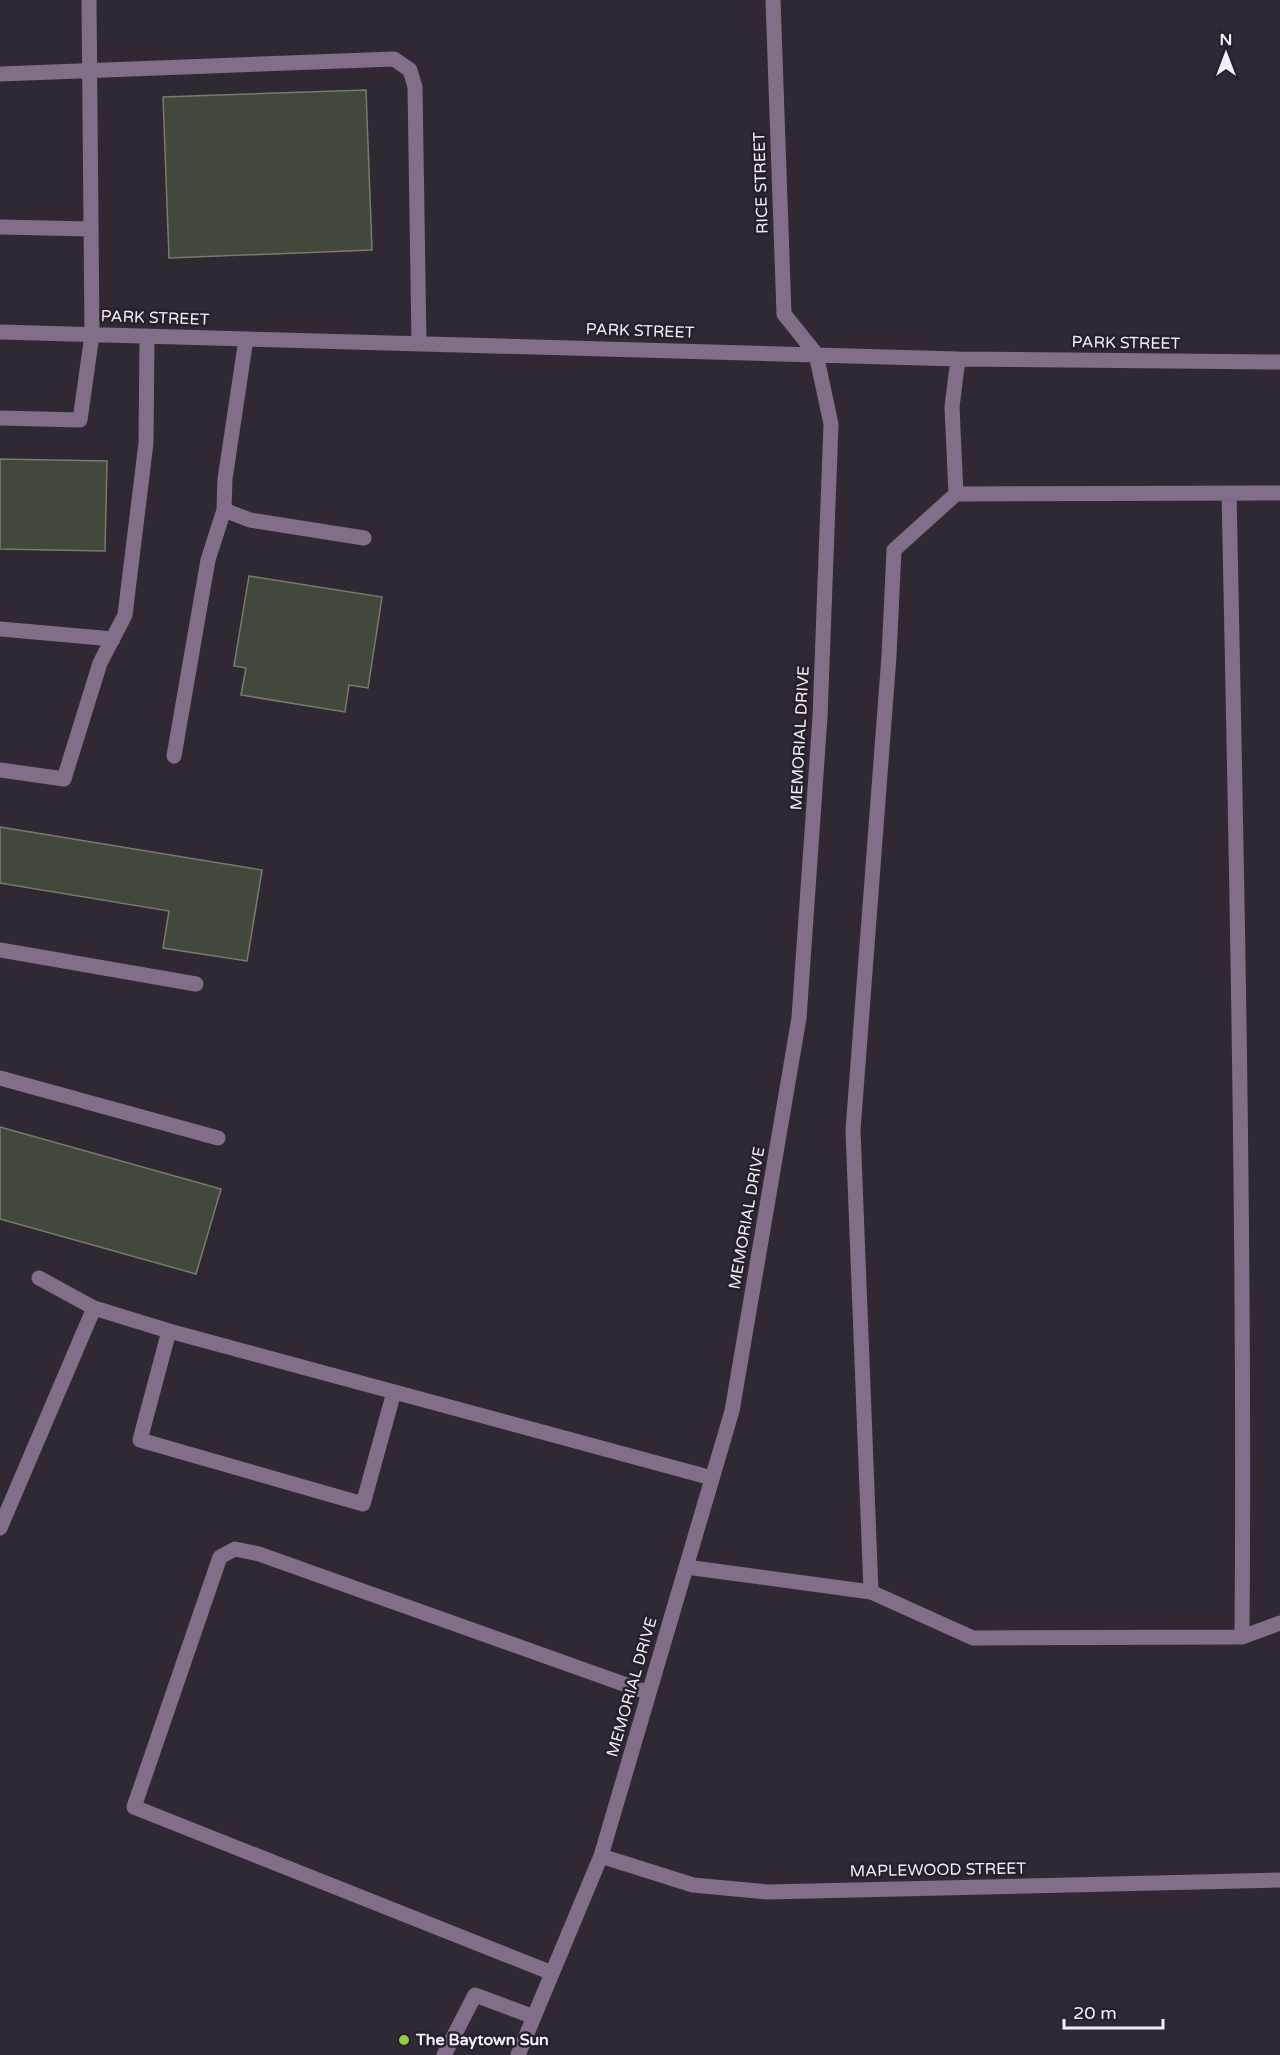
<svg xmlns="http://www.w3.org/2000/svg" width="1280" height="2055" font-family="'Varela Round',sans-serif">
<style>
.building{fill:#42483c;stroke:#757d6f;stroke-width:1.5}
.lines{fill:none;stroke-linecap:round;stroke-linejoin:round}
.minor{stroke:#816f89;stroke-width:15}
.poi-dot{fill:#90cd40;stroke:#271f2a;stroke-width:2}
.labels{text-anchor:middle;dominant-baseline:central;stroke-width:5;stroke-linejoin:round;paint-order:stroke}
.street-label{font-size:16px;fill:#f4eff6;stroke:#271f2a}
.poi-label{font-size:16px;font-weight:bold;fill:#f4eff6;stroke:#271f2a;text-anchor:start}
</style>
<rect width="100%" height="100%" fill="#302934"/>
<path class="building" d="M366,90l6,160 -203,8 -6,-161z
M0,459l107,2 -2,90 -105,-2z
M249,576l133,21 -14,91 -19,-3 -4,27 -104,-17 5,-27 -12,-2z
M0,827l262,43 -15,91 -84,-13 6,-37 -169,-28z
M0,1127l221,62 -25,85 -196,-55z"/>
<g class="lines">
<path class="minor" d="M0,74l394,-15 16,11 5,17 4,256
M0,227l91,2
M0,332l958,27 322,3
M246,339l-21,140 -1,31 26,10 114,18
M958,359l-6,48 4,87 324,-1
M0,418l80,2 12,-85 -3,-335
M1229,493c8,382 16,763 13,1144
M0,629l113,10
M174,756l34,-196 16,-50
M0,770l64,9 36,-116 25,-48 21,-172 1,-107
M0,950l196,34
M0,1078l218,60
M94,1308l75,23 543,147
M169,1331l-29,109 223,64 31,-112
M0,1528l94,-220 -55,-30
M686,1567l185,25 102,46 269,-1 38,-14
M871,1592l-18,-462 36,-474 5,-106 62,-56
M601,1856l92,29 75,7 512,-12
M552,1973l-418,-166 86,-250 15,-8 24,5 390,139
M444,2055l31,-60 59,22
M518,2055l83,-199 131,-445 67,-393 21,-301 11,-293 -15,-70 -32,-40 -11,-314"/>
</g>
<circle class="poi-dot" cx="404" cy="2040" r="6"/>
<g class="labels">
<g class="street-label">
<text transform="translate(761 183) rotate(-92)">RICE STREET</text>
<text transform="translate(155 318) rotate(2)">PARK STREET</text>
<text transform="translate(640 331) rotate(2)">PARK STREET</text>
<text transform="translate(1126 343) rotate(1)">PARK STREET</text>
<text transform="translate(800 738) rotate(-87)">MEMORIAL DRIVE</text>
<text transform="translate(747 1218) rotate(-80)">MEMORIAL DRIVE</text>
<text transform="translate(632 1687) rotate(-74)">MEMORIAL DRIVE</text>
<text transform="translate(938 1870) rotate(-1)">MAPLEWOOD STREET</text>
</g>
<g class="poi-label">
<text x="416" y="2040">The Baytown Sun</text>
</g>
</g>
<g transform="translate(1226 54)" stroke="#271f2a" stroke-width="4.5" paint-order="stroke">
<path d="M0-4.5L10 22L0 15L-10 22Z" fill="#f4eff6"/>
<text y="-9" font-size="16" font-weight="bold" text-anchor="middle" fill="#f4eff6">N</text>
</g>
<path d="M1064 2019v9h99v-9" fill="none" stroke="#f4eff6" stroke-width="3"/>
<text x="1073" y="2019" font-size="18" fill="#f4eff6" stroke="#271f2a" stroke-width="4.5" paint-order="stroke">20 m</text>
</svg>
